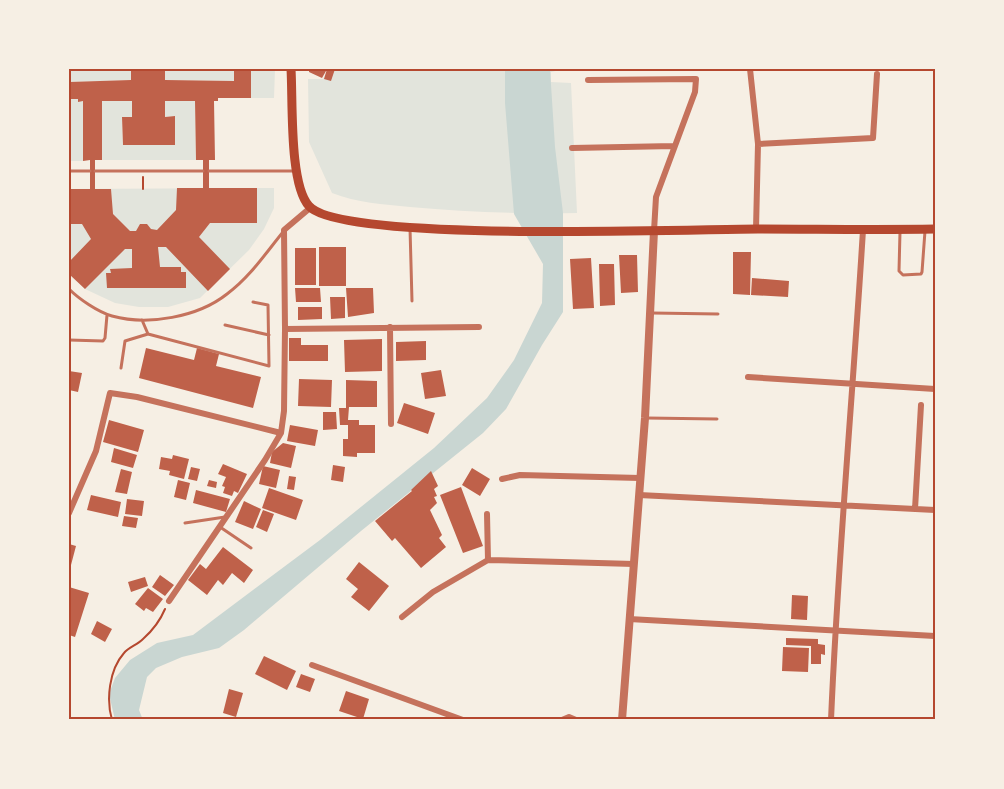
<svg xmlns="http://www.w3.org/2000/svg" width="1004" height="789" viewBox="0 0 1004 789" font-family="Ubuntu,sans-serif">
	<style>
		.green { fill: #e2e4dc }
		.water { fill: #c9d6d2 }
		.building { fill: #bf614a; fill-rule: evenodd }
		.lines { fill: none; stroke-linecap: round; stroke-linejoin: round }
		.path { stroke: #b5482f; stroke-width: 2 }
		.service { stroke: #c5725c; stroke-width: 3 }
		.minor { stroke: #c5725c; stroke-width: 6 }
		.tertiary { stroke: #c5725c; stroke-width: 8 }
		.secondary { stroke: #b5482f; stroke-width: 9 }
		.neatline { fill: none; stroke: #b5482f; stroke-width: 2 }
	</style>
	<rect width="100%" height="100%" fill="#f6efe4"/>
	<path class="green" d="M69,69H131V80L69,82Z
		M165,69H234V81L165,80Z
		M251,69H275L274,98H251Z
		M328,69H565L551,72V82L571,83L577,213C521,214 466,212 410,207C383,204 357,203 332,193L309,142L308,79H323Z
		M69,99H78L79,101H83V161H69Z
		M102,101H132V117H122L123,145H174V116L165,117V101H195L196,160H102Z
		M274,188V208L264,229L249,250L200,298L168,307H139L115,303L85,289L69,274V189Z"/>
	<path class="water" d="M505,69H550L555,147L563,213V312L542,345L506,409L483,433L361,531L244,630L219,648L182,657L156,668L147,677L139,710L143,720H115L109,694L115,678L130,660L157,643L193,635L320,540L434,448L487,398L514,360L542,303L543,264L514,214L505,103Z"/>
	<path class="building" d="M131,69H165V80L234,81V69H251V98H218V101H214L215,160H209V188H257V223H210L199,237L230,269L208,291L166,247H158L160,267H181V272H186V288H107L106,273H111L110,269L132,268V249H125L85,289L69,274V262L91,239L82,224H69V189H90V160L83,161V101L78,102V99H69V82L131,80ZM102,101H132V117H122L123,145H175V116L165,117V101H195L196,160H203V188H177L176,210L157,230L151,229L147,224H140L136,231H130L113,214L111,189H95V160H102Z
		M309,69H324L326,71L322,78L309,72Z
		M327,69H335L331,81L324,79Z
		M319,247H346V286H319Z
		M295,248H316V285H295Z
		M733,252H751L750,295L733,294Z
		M619,255H637L638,292L621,293Z
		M591,258L594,308L573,309L570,259Z
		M599,264H614L615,305L600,306Z
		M752,278L789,281L788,297L751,295Z
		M295,288H320L321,302H296Z
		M346,288H373L374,313L348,317Z
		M330,297H345V318L331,319Z
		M298,307H322V319L298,320Z
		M289,338H301V345H328V361H289Z
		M382,339V371L345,372L344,340Z
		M426,341V360L396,361V342Z
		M146,348L194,360L197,348L219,354L216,366L261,377L253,408L139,378Z
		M441,370L446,396L425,399L421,373Z
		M69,371L82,373L78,392L69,390Z
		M299,379L332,380L331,407L298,406Z
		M346,380L377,381V407H349L348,420H359V425H375V453H357V457L343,456V439H348V425H340L339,408H346Z
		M404,403L435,413L428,434L397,423Z
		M323,412H336L337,429L323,430Z
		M109,420L144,430L138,452L103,442Z
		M290,425L318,430L315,446L287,441Z
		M283,443L296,446L291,468L270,463L272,452Z
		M114,448L137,455L133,468L111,462Z
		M173,455L189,459L184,479L169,475L170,471L159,469L161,457L172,459Z
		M223,464L247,474L238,493L234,491L232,496L223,493L225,487L222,486L226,477L218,474Z
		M333,465L345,467L343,482L331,480Z
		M263,466L280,470L276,488L259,484Z
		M191,467L200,469L197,481L188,479Z
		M472,468L490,479L480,496L462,485Z
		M121,469L132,472L127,494L115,492Z
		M431,471L438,486L434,489L437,496L434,497L437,503L430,510L442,535L439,538L446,547L421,568L395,538L392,541L375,521L412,491L411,490Z
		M289,476L296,477L294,490L287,489Z
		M178,480L190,483L186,500L174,497Z
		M209,480L217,482L216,488L207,486Z
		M461,487L483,546L463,553L440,495Z
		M269,488L303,500L296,520L262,508Z
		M196,490L230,499L226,512L193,503Z
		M91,495L121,502L118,517L87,510Z
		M127,499L144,501L142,516L125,514Z
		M244,501L261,509L253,529L235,522Z
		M263,510L274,514L267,532L256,527Z
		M124,516L138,518L136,528L122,526Z
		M69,544L76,546L71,565L69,564Z
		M223,547L253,570L244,583L232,573L223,585L218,580L207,595L188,580L200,564L206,569Z
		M359,562L389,586L369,611L351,597L358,589L346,579Z
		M160,575L174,585L165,596L152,587Z
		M145,577L148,586L131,592L128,582Z
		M69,587L89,593L75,637L69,635Z
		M148,588L163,599L153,612L146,608L144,611L135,604Z
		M792,595L808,596L807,620L791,619Z
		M97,621L112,629L105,642L91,634Z
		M786,638L818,639V644L825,645V655L821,654V664H811V646L786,645Z
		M783,647L809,648L808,672L782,671Z
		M264,656L296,671L287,690L255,674Z
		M301,674L315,679L310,692L296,687Z
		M229,689L243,693L236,717L223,713Z
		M346,691L369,699L363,719L339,711Z"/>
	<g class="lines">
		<path class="path" d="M143,177V189
			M112,720C106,700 109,670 124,653C129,647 137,645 143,639C152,631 160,621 165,609"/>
		<path class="service" d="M69,171H90
			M95,171H203
			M209,171H294
			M410,228L412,301
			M900,232L899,271L903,275L921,274L922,272L925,231
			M69,289C79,299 98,312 112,316C148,326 198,317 227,294C250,277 265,254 283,232
			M652,313L718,314
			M142,320L148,334
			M225,325L269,335
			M69,340L103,341L105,338L107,315
			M121,368L125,341L148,334L269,366L268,305L253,302
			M647,418L717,419
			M185,523L225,517
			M220,527L251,548"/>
		<path class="minor" d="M750,69L758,144L756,229
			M588,80L696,79L695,92L656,197L654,231
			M758,144L873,138L877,74
			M572,148L674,146
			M390,327L391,424
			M285,329L479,327
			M748,377L935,389
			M502,479L520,475L640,478
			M639,495L935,510
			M915,509L921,405
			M69,513L96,451L110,393L137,397L281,433
			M487,514L488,560
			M169,601L265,460L281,433L284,411L285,329L284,230L310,208
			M402,617L433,592L488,560L634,564
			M629,619L935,636
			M312,665L463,720
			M562,720L569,717L576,720
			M831,720C838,556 853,393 863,230"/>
		<path class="tertiary" d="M622,720L645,418L654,231"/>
		<path class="secondary" d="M291,69C293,101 289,184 309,206C341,243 693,229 758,229C817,229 876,230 935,229"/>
	</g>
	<rect width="1004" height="789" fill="none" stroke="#f6efe4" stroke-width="141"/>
	<rect x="70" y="70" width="864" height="648" class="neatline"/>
</svg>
